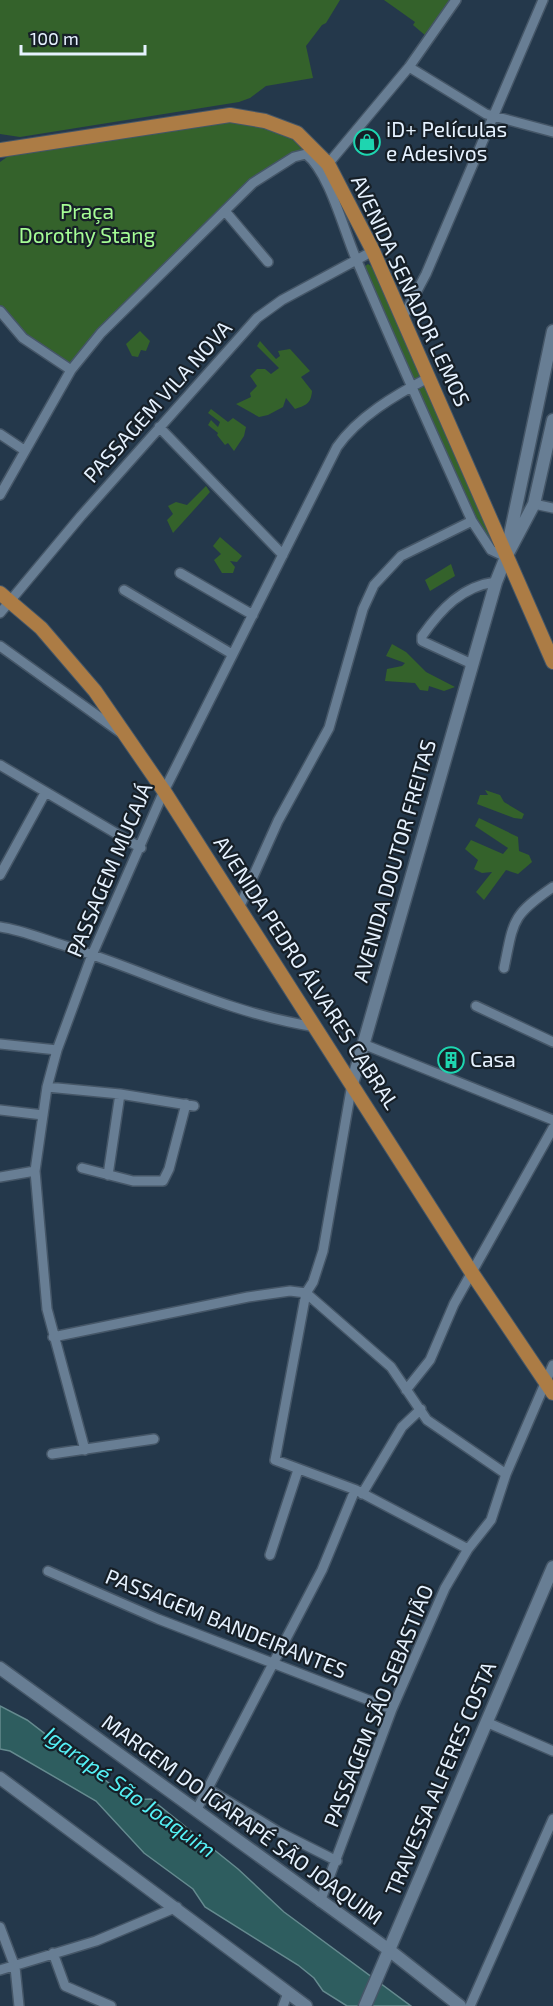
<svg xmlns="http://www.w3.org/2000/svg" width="553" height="2006" viewBox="0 0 553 2006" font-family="'Exo 2',sans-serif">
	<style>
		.green { fill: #34622b }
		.water { fill: #2e5d5f; stroke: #658a8f; stroke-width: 1.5 }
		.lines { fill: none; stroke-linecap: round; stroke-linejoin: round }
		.street-casing { stroke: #455667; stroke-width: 12 }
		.secondary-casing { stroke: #455667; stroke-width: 15 }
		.primary-casing { stroke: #455667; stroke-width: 16 }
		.street { stroke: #687e94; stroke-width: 9 }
		.secondary { stroke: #687e94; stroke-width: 12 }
		.primary { stroke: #ac7c45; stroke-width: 14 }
		.labels { text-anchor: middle; stroke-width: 4.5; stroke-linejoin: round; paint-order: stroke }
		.poi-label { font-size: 21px; fill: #e6f2ff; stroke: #161f27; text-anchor: start }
		.park-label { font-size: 21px; fill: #a5fc95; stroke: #161f27 }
		.street-label { font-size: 21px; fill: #e6f2ff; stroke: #161f27 }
		.water-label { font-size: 22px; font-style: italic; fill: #55f0f5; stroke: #161f27 }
	</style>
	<rect width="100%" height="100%" fill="#24384b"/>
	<path class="green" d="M0,0H340L326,23L322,25L306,46L313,78L266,86L250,98L239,102L20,137L0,134Z
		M384,0H451L426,36L413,25L415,22Z
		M216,117L265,121L314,148L253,183L71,370L23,338L0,311V162L21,147Z
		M368,264L377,270L494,535L490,537L485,535L422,400L364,267Z
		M140,331L150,341L146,351L141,350L138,357L132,356L126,344Z
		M260,341L276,359L280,356L278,351L290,349L310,371L301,377L312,391C311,403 307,405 295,409L286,398L283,407L268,415L259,417L236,404L251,397L250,393L257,386L250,376L257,369H265L271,374L279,368L257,346Z
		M211,409L228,422L233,418L246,427L244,436L234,451L228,443L225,445L217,435L218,433L208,425L211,420L218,427L220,422L208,413Z
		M206,486L210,492L173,533L167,520L173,514L168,506L176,502L187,505Z
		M220,537L242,556L237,562L230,561L235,567L233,573H222L214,560L221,554L213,546Z
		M451,564L455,576L430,591L425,580Z
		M392,644L406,652L426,672L455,687L444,691L429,686L428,691L420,690L415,683L385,681L387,669L402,666L405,663L386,656Z
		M485,790L500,795L504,802L524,814L522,819L514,818L477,804L480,795H488Z
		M479,818L518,837L519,851L529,855L532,862L518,874L506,870L484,900L476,892L492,872L482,873L474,869L478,860L465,849L471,840L503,854L508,848L475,826Z"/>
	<path class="water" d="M0,1706L27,1720L131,1800L151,1799L238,1869L284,1912L411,2006H347L323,1991L314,1978L298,1965L205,1907L193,1889L144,1853L96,1801L10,1751L0,1749Z"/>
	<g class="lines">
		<g class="street-casing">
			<path id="street" d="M409,67L486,114L553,132
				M328,164L409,67L456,0
				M225,211L268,262
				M0,311L23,338L71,370
				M402,319L426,274L543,0
				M159,427L283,555
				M0,434L24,450
				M0,495L71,370L101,333L253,183L294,157L306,154C330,173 344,232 357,261C394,348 433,435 472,521L491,550L506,557
				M534,504L553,508
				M180,573L253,615
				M124,590L232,654
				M0,613L81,516L257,318L282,300L373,251
				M0,646L120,732
				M472,664L422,641V636C441,609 462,586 496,582
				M0,765L141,848
				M0,875L45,793
				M239,908L278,821L329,728L363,609L374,585L401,556L472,521
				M0,927C22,930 45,940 66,946C152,973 226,1013 316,1027
				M504,968C514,920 511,916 553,887
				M476,1006L553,1042
				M0,1044L57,1050
				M363,1044L553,1120
				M352,1084L323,1251L313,1282L306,1293L275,1460L356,1490L468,1549
				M47,1087L120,1094L194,1106
				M0,1110L43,1115
				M82,1168L133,1181H163L169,1169L186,1104
				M108,1175L120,1094
				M0,1177L35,1171
				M53,1337L248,1297L290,1291L306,1293L391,1367L427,1420L506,1474
				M406,1390L430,1360L454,1304L553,1128
				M85,1450L47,1309L35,1171L47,1087L57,1050L92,955L164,791L337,447C358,417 395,395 428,378
				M52,1454L154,1439
				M362,1494L402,1427L421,1409
				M270,1555L298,1470
				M48,1571L158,1619L392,1709
				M486,1722L553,1751
				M208,1789L277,1831L337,1861
				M196,1811L322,1570L355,1490
				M320,1902L392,1709L445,1588L468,1549L491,1520L506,1474L553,1365
				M0,1927L15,1967L19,2006
				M53,1953L65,1986L111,2006
				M0,1970L96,1941L177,1907
				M283,2006L288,1993
				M470,2006L553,1819"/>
		</g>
		<g class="secondary-casing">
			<path id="secondary" d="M508,545L553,331
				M352,1084L496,582L506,557L534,504L553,420
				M0,1668L389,1950L460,2006
				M0,1778L306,2006
				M365,2006L553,1567"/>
		</g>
		<g class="primary-casing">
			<path id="primary" d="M0,150L230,115L265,121L297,133L328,164L373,251L553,662
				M0,593L41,628L95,691L164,791L472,1273L553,1393"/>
		</g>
		<use href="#street" class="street"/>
		<use href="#secondary" class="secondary"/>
		<use href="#primary" class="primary"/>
	</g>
	<defs>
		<g id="shop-ring" transform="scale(1.35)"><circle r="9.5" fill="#161f27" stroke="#1ed5b0" stroke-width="1.5"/><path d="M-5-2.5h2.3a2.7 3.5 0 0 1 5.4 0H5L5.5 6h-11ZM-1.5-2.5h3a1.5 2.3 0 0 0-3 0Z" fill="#1ed5b0"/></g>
		<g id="building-ring" transform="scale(1.35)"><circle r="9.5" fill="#161f27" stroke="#1ed5b0" stroke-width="1.5"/><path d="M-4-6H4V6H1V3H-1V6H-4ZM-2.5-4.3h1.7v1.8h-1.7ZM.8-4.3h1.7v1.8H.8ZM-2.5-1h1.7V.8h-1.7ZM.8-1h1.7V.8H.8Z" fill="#1ed5b0"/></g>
	</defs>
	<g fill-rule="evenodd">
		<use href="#shop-ring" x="367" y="142"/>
		<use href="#building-ring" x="451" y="1060"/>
	</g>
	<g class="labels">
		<g class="poi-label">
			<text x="386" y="137">iD+ Películas<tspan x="386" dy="24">e Adesivos</tspan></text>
			<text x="470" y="1067">Casa</text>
		</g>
		<g class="park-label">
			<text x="87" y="219">Praça<tspan x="87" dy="24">Dorothy Stang</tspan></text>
		</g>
		<g class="street-label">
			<text transform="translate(410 291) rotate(65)" y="7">AVENIDA SENADOR LEMOS</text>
			<text transform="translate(158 402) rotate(-48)" y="7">PASSAGEM VILA NOVA</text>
			<text transform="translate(395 861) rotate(-74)" y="7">AVENIDA DOUTOR FREITAS</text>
			<text transform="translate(110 870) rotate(-67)" y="7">PASSAGEM MUCAJÁ</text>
			<text transform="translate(306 973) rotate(57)" y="7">AVENIDA PEDRO ÁLVARES CABRAL</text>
			<text transform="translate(226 1624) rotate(22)" y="7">PASSAGEM BANDEIRANTES</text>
			<text transform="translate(379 1706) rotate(-68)" y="7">PASSAGEM SÃO SEBASTIÃO</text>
			<text transform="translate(441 1779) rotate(-67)" y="7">TRAVESSA ALFERES COSTA</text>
			<text transform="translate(242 1820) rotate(36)" y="7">MARGEM DO IGARAPÉ SÃO JOAQUIM</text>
		</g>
		<g class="water-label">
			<text transform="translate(130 1792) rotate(36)" y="8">Igarapé São Joaquim</text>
		</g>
	</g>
	<path d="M21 45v9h124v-9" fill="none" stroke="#e6f2ff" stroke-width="3"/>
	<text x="30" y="45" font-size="18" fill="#e6f2ff" stroke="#161f27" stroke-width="4.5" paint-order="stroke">100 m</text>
</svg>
